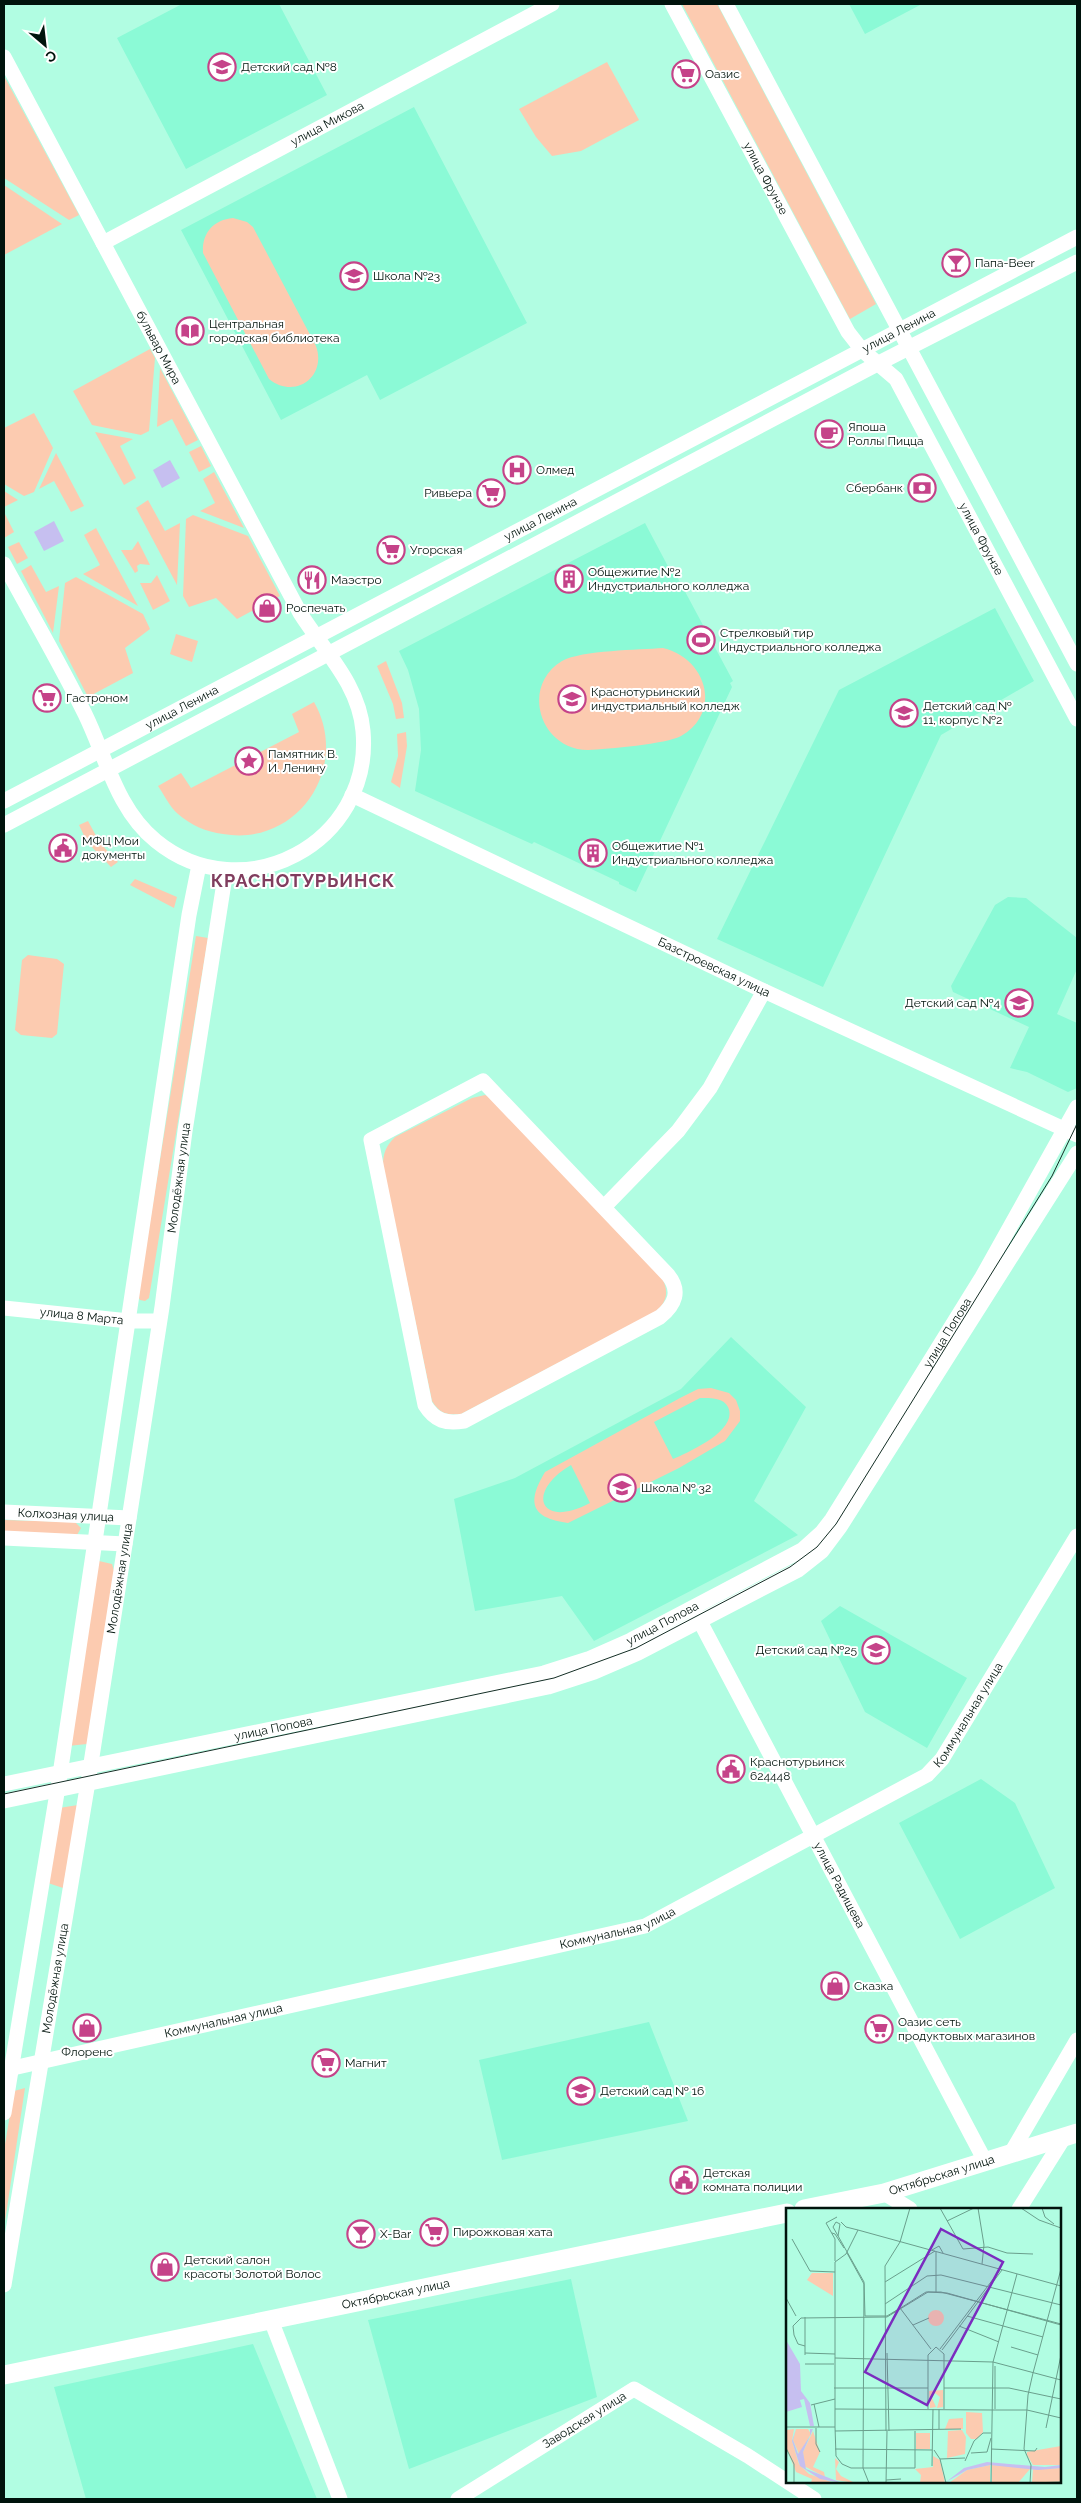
<svg xmlns="http://www.w3.org/2000/svg" width="1081" height="2503" viewBox="0 0 1081 2503" font-family="Raleway,sans-serif">
	<style>
		.built { fill: #8bfad6 }
		.green { fill: #fccbb0; fill-rule: evenodd }
		.water { fill: #c6bff0 }
		.lines { fill: none; stroke-linecap: round; stroke-linejoin: round }
		.minor { stroke: #fff; stroke-width: 15 }
		.major { stroke: #fff; stroke-width: 19 }
		.tram { stroke: #142e25; stroke-width: 1 }
		.labels { text-anchor: middle; stroke-width: 4; stroke-linejoin: round; paint-order: stroke }
		.poi-label { font-size: 12px; fill: #00130c; stroke: #fff; text-anchor: start }
		.street-label { font-size: 12px; fill: #00130c; stroke: #fff }
		.district-label { font-size: 18px; font-weight: bold; letter-spacing: 1px; fill: #803d5e; stroke: #fff }
		.inset-road { fill: none; stroke: #6a9f8c; stroke-width: 1 }
		.view { fill: #7b2cbf; fill-opacity: 0.15; stroke: #7b2cbf; stroke-width: 2.5 }
		.inset-edge { fill: none; stroke: #00130c; stroke-width: 2.5 }
	</style>
	<rect width="100%" height="100%" fill="#b1fde2"/>
	<path class="built" d="M182,4H279L327,95L186,169L117,38Z
		M849,4H922L865,34Z
		M414,107L527,323L380,400L367,375L281,420L181,230Z
		M645,523L671,572L674,571L733,681L730,683L732,687L636,892L619,884V882L534,842L532,844L415,791L421,750L419,709L408,670L399,651Z
		M995,608L1034,681L941,735L823,987L717,939L839,690Z
		M1008,897L1026,898L1077,938V969L1057,1014L1077,1023V1088L1068,1092L1027,1072L1010,1068L1029,1027L953,992L951,986L995,905Z
		M731,1337L806,1407L754,1501L798,1535L594,1641L562,1596L475,1611L454,1499L515,1478L681,1389Z
		M840,1606L967,1678L927,1748L865,1712L821,1621Z
		M981,1779L1015,1803L1055,1888L960,1939L899,1823Z
		M649,2022L688,2121L502,2160L479,2060Z
		M571,2279L597,2397L409,2469L368,2320Z
		M253,2344L317,2499H86L54,2387Z"/>
	<path class="green" d="M682,4H717L876,304L850,319Z
		M607,62L639,120L581,151L552,156L536,137L519,109Z
		M4,76L79,215L69,220L4,178Z
		M4,185L62,224L4,255Z
		M233,218L247,222L253,227L316,346C327,377 295,400 269,379L203,253C202,233 213,220 233,218Z
		M150,349L155,358L149,431L141,435L92,425L73,391Z
		M160,368L198,440L186,446L172,419L157,427Z
		M34,413L53,448L34,492L24,496L4,484V428Z
		M95,432L133,439L120,446L136,478L124,485Z
		M201,446L211,466L199,472L189,452Z
		M56,453L84,506L71,512L54,481L39,489Z
		M214,472L244,528L200,511L215,503L203,479Z
		M4,491L18,500L4,507Z
		M148,500L165,531L180,523L177,585L136,508Z
		M4,512L14,532L4,538Z
		M193,515L248,536L280,596L237,619L216,598L189,607L183,596L186,519Z
		M96,528L138,606L83,574L100,565L84,535Z
		M138,541L150,565L140,564L137,566L138,571L135,573L121,550H132Z
		M19,542L28,558L17,564L8,547Z
		M31,565L46,592L59,586L53,633L21,571Z
		M157,575L170,601L153,610L140,583H151Z
		M76,577L143,614L150,629L125,648L133,673L88,697L59,641L65,583Z
		M176,634L198,641L192,662L170,654Z
		M663,648C706,658 723,712 681,736C667,744 607,749 588,750C540,750 520,686 562,661C582,650 639,650 663,648Z
		M386,661L402,703L404,718L396,719L393,704L377,666Z
		M314,702C351,767 298,847 223,834C206,832 191,825 178,814C169,806 165,796 158,786L181,773L191,788L299,732L292,714Z
		M406,732L407,746L400,788L391,782L398,756L397,734Z
		M88,821L100,843L118,862L111,867L87,842L79,825Z
		M135,879L177,897L174,908L130,885Z
		M196,936L208,938L149,1298L145,1301L140,1300L138,1296Z
		M28,955L57,959L64,964L57,1034L52,1038L21,1035L15,1030L22,960Z
		M485,1095L490,1097L661,1276C669,1290 668,1302 655,1312L461,1414C447,1415 440,1414 432,1401L383,1166C383,1153 386,1146 395,1137L472,1098Z
		M711,1388L729,1393L736,1400L740,1411V1421L725,1441L679,1468L568,1523C530,1518 527,1502 545,1472L680,1398L698,1389ZM700,1398C709,1398 723,1397 728,1407C739,1430 689,1452 673,1459L654,1422ZM571,1465L590,1503C538,1530 526,1491 571,1465Z
		M4,1520L75,1522L81,1528L77,1535L4,1533Z
		M99,1561L112,1564L115,1574L87,1744L68,1746Z
		M78,1805L63,1888L48,1883L59,1808Z
		M25,2088L4,2228V2150L14,2091Z"/>
	<path class="water" d="M170,460L180,478L162,488L153,470Z
		M54,521L64,541L44,551L34,532Z"/>
	<g class="lines">
		<g class="minor">
			<path id="s1" d="M672,4L848,332L862,350L896,379L1077,719"/>
			<path d="M726,4L1077,664"/>
			<path id="s2" d="M4,57L300,613C324,651 359,684 363,731C373,843 243,912 156,841C117,810 106,757 85,714C60,663 31,614 4,564"/>
			<path id="s3" d="M103,243L552,4"/>
			<path id="s4" d="M352,795L764,991L1077,1135"/>
			<path id="s5" d="M4,801L1077,237"/>
			<path d="M4,825L879,363L1077,262"/>
			<path d="M483,1081L668,1275C681,1291 675,1305 660,1317L464,1421C446,1424 435,1421 425,1405L371,1140Z"/>
			<path d="M604,1207L678,1131L710,1088L764,991"/>
			<path id="s6" d="M4,1308L129,1321H159"/>
			<path id="s7" d="M4,1512L129,1518"/>
			<path d="M4,1538L125,1544"/>
			<path id="s8" d="M695,1612L985,2161"/>
			<path id="s9" d="M4,1784L544,1673L588,1659L631,1640L802,1550L822,1532L832,1519L982,1277L1077,1107"/>
			<path d="M4,1801L548,1687L594,1672L638,1653L798,1570L822,1551L840,1527L1077,1153"/>
			<path id="s10" d="M4,2070L645,1926L927,1775L942,1759L1077,1536"/>
			<path d="M4,2113L59,1781L189,915L199,865"/>
			<path d="M1011,2153L1077,2040"/>
			<path d="M884,2193L910,2209"/>
			<path d="M1019,2209L1065,2136"/>
			<path id="s11" d="M4,2285L89,1776L162,1307L185,1131L226,870"/>
			<path d="M271,2320L340,2499"/>
			<path id="s12" d="M458,2499L634,2389L748,2456L814,2499"/>
		</g>
		<g class="major">
			<path id="s13" d="M804,2209L884,2193L1077,2133"/>
			<path id="s14" d="M4,2375L787,2213"/>
		</g>
		<path class="tram" d="M4,1794L554,1678L636,1648L790,1567L817,1547L836,1524L1052,1176L1077,1124"/>
	</g>
	<defs>
		<g id="school-ring" transform="scale(1.4375)"><circle r="9.5" fill="#fff" stroke="#c54389" stroke-width="1.5"/><path d="M0-5L7-2L0 1L-7-2ZM-4 1L0 2.5L4 1V4Q0 6-4 4Z" fill="#c54389"/></g>
		<g id="supermarket-ring" transform="scale(1.4375)"><circle r="9.5" fill="#fff" stroke="#c54389" stroke-width="1.5"/><path d="M-6-5.5h2.5l.6 2H6L4.5 2H-2.5L-4.4-4H-6ZM-1.5 3.2a1.3 1.3 0 1 0 .1 0ZM3 3.2a1.3 1.3 0 1 0 .1 0Z" fill="#c54389"/></g>
		<g id="bar-ring" transform="scale(1.4375)"><circle r="9.5" fill="#fff" stroke="#c54389" stroke-width="1.5"/><path d="M-6-5H6L.8 .8V4.5H3.5V6h-7V4.5H-.8V.8Z" fill="#c54389"/></g>
		<g id="library-ring" transform="scale(1.4375)"><circle r="9.5" fill="#fff" stroke="#c54389" stroke-width="1.5"/><path d="M-6-4Q-3-5.5-.7-3.5V5Q-3 3-6 4ZM6-4Q3-5.5 .7-3.5V5Q3 3 6 4Z" fill="#c54389"/></g>
		<g id="cafe-ring" transform="scale(1.4375)"><circle r="9.5" fill="#fff" stroke="#c54389" stroke-width="1.5"/><path d="M-5.5-4.5H6V0H3Q3 3.5 0 3.5H-2.5Q-5.5 3.5-5.5 0ZM3-3.2v2h1.7v-2ZM-6 4.5H4V6H-6Z" fill="#c54389"/></g>
		<g id="hospital-ring" transform="scale(1.4375)"><circle r="9.5" fill="#fff" stroke="#c54389" stroke-width="1.5"/><path d="M-5-5h3v3.5h4V-5h3V5h-3V1.5h-4V5h-3Z" fill="#c54389"/></g>
		<g id="bank-ring" transform="scale(1.4375)"><circle r="9.5" fill="#fff" stroke="#c54389" stroke-width="1.5"/><path d="M-6-4H6V4H-6ZM0-2.3a2.3 2.3 0 1 0 0 4.6a2.3 2.3 0 1 0 0-4.6Z" fill="#c54389"/></g>
		<g id="building-ring" transform="scale(1.4375)"><circle r="9.5" fill="#fff" stroke="#c54389" stroke-width="1.5"/><path d="M-4-6H4V6H1V3H-1V6H-4ZM-2.5-4.3h1.7v1.8h-1.7ZM.8-4.3h1.7v1.8H.8ZM-2.5-1h1.7V.8h-1.7ZM.8-1h1.7V.8H.8Z" fill="#c54389"/></g>
		<g id="restaurant-ring" transform="scale(1.4375)"><circle r="9.5" fill="#fff" stroke="#c54389" stroke-width="1.5"/><path d="M-5-6h1v4h1v-4h1v4h1v-4h1v5L-1.5 .5V6h-2V.5L-5-1ZM5-6V6H3V1.5H1.5Q1.5-4 5-6Z" fill="#c54389"/></g>
		<g id="shop-ring" transform="scale(1.4375)"><circle r="9.5" fill="#fff" stroke="#c54389" stroke-width="1.5"/><path d="M-5-2.5h2.3a2.7 3.5 0 0 1 5.4 0H5L5.5 6h-11ZM-1.5-2.5h3a1.5 2.3 0 0 0-3 0Z" fill="#c54389"/></g>
		<g id="stadium-ring" transform="scale(1.4375)"><circle r="9.5" fill="#fff" stroke="#c54389" stroke-width="1.5"/><path d="M0-5a6.5 5 0 1 0 0 10a6.5 5 0 1 0 0-10ZM-3.5-1.8h7v3.6h-7Z" fill="#c54389"/></g>
		<g id="university-ring" transform="scale(1.4375)"><circle r="9.5" fill="#fff" stroke="#c54389" stroke-width="1.5"/><path d="M0-5L7-2L0 1L-7-2ZM-4 1L0 2.5L4 1V4Q0 6-4 4Z" fill="#c54389"/></g>
		<g id="sight-ring" transform="scale(1.4375)"><circle r="9.5" fill="#fff" stroke="#c54389" stroke-width="1.5"/><path d="M0-6L1.8-2.2L6-1.7L2.9 1.2L3.7 5.4L0 3.3L-3.7 5.4L-2.9 1.2L-6-1.7L-1.8-2.2Z" fill="#c54389"/></g>
		<g id="civic-ring" transform="scale(1.4375)"><circle r="9.5" fill="#fff" stroke="#c54389" stroke-width="1.5"/><path d="M-.6-6.5H3V-4.5H.6V-3L4-1V1h2V6H-6V1h2V-1L-.6-3ZM-1.2 2.5V6h2.4V2.5Z" fill="#c54389"/></g>
	</defs>
	<g fill-rule="evenodd">
		<use href="#school-ring" x="222" y="67"/>
		<use href="#supermarket-ring" x="686" y="74"/>
		<use href="#bar-ring" x="956" y="263"/>
		<use href="#school-ring" x="354" y="276"/>
		<use href="#library-ring" x="190" y="331"/>
		<use href="#cafe-ring" x="829" y="434"/>
		<use href="#hospital-ring" x="517" y="470"/>
		<use href="#bank-ring" x="922" y="488"/>
		<use href="#supermarket-ring" x="491" y="493"/>
		<use href="#supermarket-ring" x="391" y="550"/>
		<use href="#building-ring" x="569" y="579"/>
		<use href="#restaurant-ring" x="312" y="580"/>
		<use href="#shop-ring" x="267" y="608"/>
		<use href="#stadium-ring" x="701" y="640"/>
		<use href="#supermarket-ring" x="47" y="698"/>
		<use href="#university-ring" x="572" y="699"/>
		<use href="#school-ring" x="904" y="713"/>
		<use href="#sight-ring" x="249" y="761"/>
		<use href="#civic-ring" x="63" y="848"/>
		<use href="#building-ring" x="593" y="853"/>
		<use href="#school-ring" x="1019" y="1003"/>
		<use href="#school-ring" x="622" y="1488"/>
		<use href="#school-ring" x="876" y="1650"/>
		<use href="#civic-ring" x="731" y="1769"/>
		<use href="#shop-ring" x="835" y="1986"/>
		<use href="#shop-ring" x="87" y="2028"/>
		<use href="#supermarket-ring" x="879" y="2029"/>
		<use href="#supermarket-ring" x="326" y="2063"/>
		<use href="#school-ring" x="581" y="2091"/>
		<use href="#civic-ring" x="684" y="2180"/>
		<use href="#supermarket-ring" x="434" y="2232"/>
		<use href="#bar-ring" x="361" y="2234"/>
		<use href="#shop-ring" x="165" y="2267"/>
	</g>
	<g class="labels">
		<g class="poi-label">
			<text x="241" y="71">Детский сад №8</text>
			<text x="705" y="78">Оазис</text>
			<text x="975" y="267">Папа-Beer</text>
			<text x="373" y="280">Школа №23</text>
			<text x="209" y="328">Центральная<tspan x="209" dy="14">городская библиотека</tspan></text>
			<text x="848" y="431">Япоша<tspan x="848" dy="14">Роллы Пицца</tspan></text>
			<text x="536" y="474">Олмед</text>
			<text x="903" y="492" text-anchor="end">Сбербанк</text>
			<text x="472" y="497" text-anchor="end">Ривьера</text>
			<text x="410" y="554">Угорская</text>
			<text x="588" y="576">Общежитие №2<tspan x="588" dy="14">Индустриального колледжа</tspan></text>
			<text x="331" y="584">Маэстро</text>
			<text x="286" y="612">Роспечать</text>
			<text x="720" y="637">Стрелковый тир<tspan x="720" dy="14">Индустриального колледжа</tspan></text>
			<text x="591" y="696">Краснотурьинский<tspan x="591" dy="14">индустриальный колледж</tspan></text>
			<text x="66" y="702">Гастроном</text>
			<text x="923" y="710">Детский сад №<tspan x="923" dy="14">11, корпус №2</tspan></text>
			<text x="268" y="758">Памятник В.<tspan x="268" dy="14">И. Ленину</tspan></text>
			<text x="82" y="845">МФЦ Мои<tspan x="82" dy="14">документы</tspan></text>
			<text x="612" y="850">Общежитие №1<tspan x="612" dy="14">Индустриального колледжа</tspan></text>
			<text x="1000" y="1007" text-anchor="end">Детский сад №4</text>
			<text x="641" y="1492">Школа № 32</text>
			<text x="857" y="1654" text-anchor="end">Детский сад №25</text>
			<text x="750" y="1766">Краснотурьинск<tspan x="750" dy="14">624448</tspan></text>
			<text x="854" y="1990">Сказка</text>
			<text x="898" y="2026">Оазис сеть<tspan x="898" dy="14">продуктовых магазинов</tspan></text>
			<text x="87" y="2056" text-anchor="middle">Флоренс</text>
			<text x="345" y="2067">Магнит</text>
			<text x="600" y="2095">Детский сад № 16</text>
			<text x="703" y="2177">Детская<tspan x="703" dy="14">комната полиции</tspan></text>
			<text x="453" y="2236">Пирожковая хата</text>
			<text x="380" y="2238">X-Bar</text>
			<text x="184" y="2264">Детский салон<tspan x="184" dy="14">красоты Золотой Волос</tspan></text>
		</g>
		<g class="street-label">
			<text dy="4" stroke="none"><textPath href="#s3" startOffset="254">улица Микова</textPath></text>
			<text dy="4" stroke="none"><textPath href="#s1" startOffset="198">улица Фрунзе</textPath></text>
			<text dy="4" stroke="none"><textPath href="#s5" startOffset="1011">улица Ленина</textPath></text>
			<text dy="4" stroke="none"><textPath href="#s2" startOffset="329">бульвар Мира</textPath></text>
			<text dy="4" stroke="none"><textPath href="#s5" startOffset="606">улица Ленина</textPath></text>
			<text dy="4" stroke="none"><textPath href="#s1" startOffset="621">улица Фрунзе</textPath></text>
			<text dy="4" stroke="none"><textPath href="#s5" startOffset="201">улица Ленина</textPath></text>
			<text dy="4" stroke="none"><textPath href="#s4" startOffset="401">Базстроевская улица</textPath></text>
			<text dy="4" stroke="none"><textPath href="#s11" startOffset="1121">Молодёжная улица</textPath></text>
			<text dy="4" stroke="none"><textPath href="#s6" startOffset="78">улица 8 Марта</textPath></text>
			<text dy="4" stroke="none"><textPath href="#s9" startOffset="1100">улица Попова</textPath></text>
			<text dy="4" stroke="none"><textPath href="#s7" startOffset="62">Колхозная улица</textPath></text>
			<text dy="4" stroke="none"><textPath href="#s11" startOffset="716">Молодёжная улица</textPath></text>
			<text dy="4" stroke="none"><textPath href="#s9" startOffset="680">улица Попова</textPath></text>
			<text dy="4" stroke="none"><textPath href="#s10" startOffset="1050">Коммунальная улица</textPath></text>
			<text dy="4" stroke="none"><textPath href="#s9" startOffset="275">улица Попова</textPath></text>
			<text dy="4" stroke="none"><textPath href="#s8" startOffset="309">улица Радищева</textPath></text>
			<text dy="4" stroke="none"><textPath href="#s10" startOffset="630">Коммунальная улица</textPath></text>
			<text dy="4" stroke="none"><textPath href="#s11" startOffset="311">Молодёжная улица</textPath></text>
			<text dy="4" stroke="none"><textPath href="#s10" startOffset="225">Коммунальная улица</textPath></text>
			<text dy="4" stroke="none"><textPath href="#s13" startOffset="142">Октябрьская улица</textPath></text>
			<text dy="4" stroke="none"><textPath href="#s14" startOffset="400">Октябрьская улица</textPath></text>
			<text dy="4" stroke="none"><textPath href="#s12" startOffset="149">Заводская улица</textPath></text>
		</g>
		<g class="district-label">
			<text x="303" y="887">КРАСНОТУРЬИНСК</text>
		</g>
	</g>
	<g transform="translate(786 2208)">
		<rect width="275" height="275" fill="#b1fde2"/>
		<path d="M26,65H47V88L21,72ZM142 110a8 8 0 1 1 16 0a8 8 0 1 1-16 0ZM157,182V199L151,200L154,189L149,185L146,190L150,199L144,200L143,183ZM180,204L196,205L197,224L191,231H185L180,225ZM177,210V221H159L163,211ZM8,221L6,233L13,256L23,266L48,275H25L26,271L10,264L0,239V222ZM10,221H22L25,226L13,246L7,232ZM176,222L180,229L179,246L161,250L162,223ZM27,223L34,244L27,259L38,264L39,269L18,258L17,244ZM130,225H144V241H130ZM275,238V257H247L241,247V244L246,243ZM147,248L154,252L159,275H134L135,267L129,261L147,259ZM49,250L53,254L50,261L55,268L69,275L50,272ZM204,257V275H163L181,262ZM206,257L244,260V261L232,275H206ZM275,260V275H246L247,261Z" fill="#fccbb0"/>
		<path d="M0,132L14,156L15,183L24,195L28,218H24L18,191L14,192L16,199L0,204ZM10,221L7,232L12,246L24,228V221H27L17,244L20,261L56,275L34,271L14,258L6,233ZM201,254L259,259L275,257V260L252,262L204,257L181,262L160,274L178,260Z" fill="#c6bff0"/>
		<path class="inset-road" d="M154,0L177,41L202,39L221,45L247,46M192,0L198,37L196,56M235,0L253,12L275,20M256,0L259,9L268,16M161,13L188,0M55,14L60,19L72,22M46,25L49,26L58,40M52,28L54,16L50,14L47,19L78,74L79,108H101L111,102M6,31L24,63L49,64M114,34L124,0M146,42L153,38L157,45M61,45L78,76L77,260L83,275M49,53V31L40,15L51,9M99,74L149,43M150,84V44M0,90L10,108M99,96L141,68L155,67L275,97M114,100L145,141M105,106L140,84H155L275,116M181,108L257,129M127,117L143,110M173,118L213,134M19,138L12,136L8,127L7,118L15,110L101,109L142,84L161,85L275,117M225,139L252,147M154,141L214,62M156,142L216,62M19,145L49,146M101,145L103,223M19,147V109M49,150L207,154M207,154L231,66M19,156H48M209,158V201M247,165L275,61M48,180H142M158,180H223L275,191M28,196L33,219M25,197L49,191M49,201L206,202M142,201V147L150,139L158,146V201M153,201V221M206,202H241L275,210M0,219H49V54L60,46L72,22L275,78M49,219L50,248L56,256L65,260H129V223M30,220V236L34,244M260,220L275,147M49,223L175,221M100,223L99,58L114,34M0,240L8,256V275M49,241L146,242M205,241L249,243L251,240M148,242L154,251L160,275M185,245L201,244L205,230M154,251L179,250M179,253L188,233L197,225H205M146,258L147,201M100,272L115,271M100,275L101,223M205,275L207,154L275,172M244,275L245,257L238,241L242,187L247,165M244,275L275,274"/>
		<path class="view" d="M155,21L217,54L141,197L79,164Z"/>
		<rect width="275" height="275" class="inset-edge"/>
	</g>
	<rect width="1081" height="2503" fill="none" stroke="#00130c" stroke-width="10"/>
	<g transform="translate(45 45) rotate(152)" stroke="#ffffff" stroke-width="4" paint-order="stroke">
	<path d="M0-4L9 19L0 12L-9 19Z" fill="#00130c"/>
	<text y="-8" font-size="14" font-weight="bold" text-anchor="middle" fill="#00130c">С</text>
	</g>
</svg>
